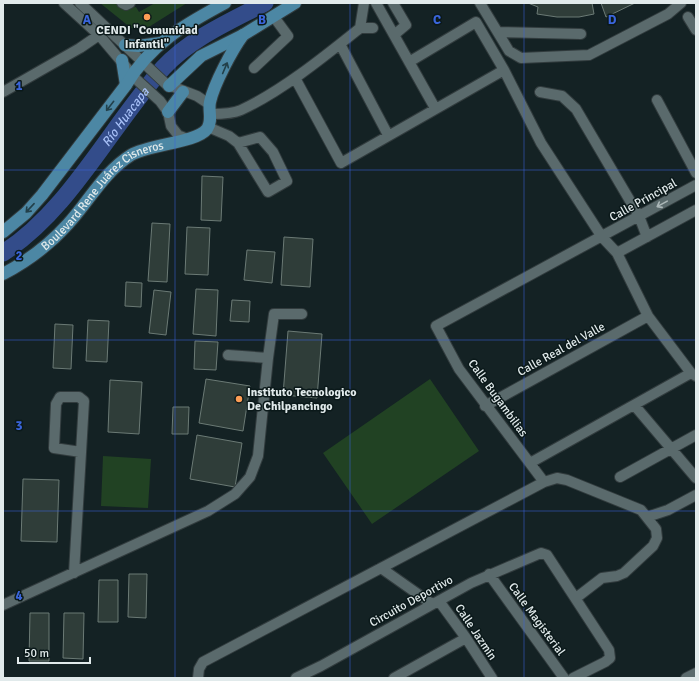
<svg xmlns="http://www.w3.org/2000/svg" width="699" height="681" viewBox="0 0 699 681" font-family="Signika,sans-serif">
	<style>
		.green { fill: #214223 }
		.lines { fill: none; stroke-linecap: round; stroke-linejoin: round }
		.river { stroke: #334c8a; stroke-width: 17 }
		.building { fill: #2f3d39; stroke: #6b7a75 }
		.minor-casing { stroke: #323c3e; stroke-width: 12 }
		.major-casing { stroke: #323c3e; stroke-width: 14 }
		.minor { stroke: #5a6a6c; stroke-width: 10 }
		.major { stroke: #4c87a4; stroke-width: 12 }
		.oneway { stroke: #22404a }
		.oneway2 { stroke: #abb7b8 }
		.grid { fill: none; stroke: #3a65db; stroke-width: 1; stroke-opacity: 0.55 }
		.poi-dot { fill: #fd9d55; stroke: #0b191a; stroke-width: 1.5 }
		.labels { text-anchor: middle; stroke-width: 3; stroke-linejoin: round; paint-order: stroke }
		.poi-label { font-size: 12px; font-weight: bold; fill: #e1eaeb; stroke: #0b191a }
		.street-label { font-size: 12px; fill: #e1eaeb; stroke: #0b191a }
		.water-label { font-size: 13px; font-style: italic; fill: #a6bff6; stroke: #0b191a }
		.grid-label { font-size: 13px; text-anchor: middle; font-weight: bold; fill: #3a65db; stroke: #0b191a; stroke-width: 3; stroke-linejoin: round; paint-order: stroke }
	</style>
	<rect width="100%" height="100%" fill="#142224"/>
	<path class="green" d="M100,3H118L128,8L136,7L139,12L155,3H187L144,30L131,28Z
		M430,379L479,451L372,524L323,453Z
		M103,456L151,459L148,508L101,506Z"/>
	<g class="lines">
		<path class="river" id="s1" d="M3,253C70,210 110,127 163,68C191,38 229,22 265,3"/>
	</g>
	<path class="building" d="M528,3H592L594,14L579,17H557L537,14L538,7Z
		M601,3H635L606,17Z
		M202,176L223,177L221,221L201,220Z
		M152,223L170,224L167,282L148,281Z
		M187,227L210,228L208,275L185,274Z
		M284,237L313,239L310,287L281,285Z
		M247,250L275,252L272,283L244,280Z
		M126,282L142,283L141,307L125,306Z
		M196,289L218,290L216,336L193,334Z
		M154,290L171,292L166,335L149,333Z
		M232,300L250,301L249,322L230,321Z
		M88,320L109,321L107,362L86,361Z
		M55,324L73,325L71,369L53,368Z
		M288,331L322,334L317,398L283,395Z
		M195,341L218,342L216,370L194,369Z
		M206,379L250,386L243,431L199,423Z
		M110,380L142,382L139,434L108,432Z
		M173,407H189L188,434H172Z
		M197,435L242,443L235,487L190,479Z
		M23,479L59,480L57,542L21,541Z
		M129,574H147L146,618L128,617Z
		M99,580H118V622H98Z
		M30,613H49V661H29Z
		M64,613H84L83,659L63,658Z"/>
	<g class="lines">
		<g class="minor-casing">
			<path id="minor" d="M64,3L99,35L137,80L160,101L168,112L171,126L178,135L185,138
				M80,3L166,84L197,96L209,104
				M122,3L126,5L130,3
				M376,3L435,108
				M393,3L406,25L394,35
				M480,3L509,51L521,58L589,55L668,14L681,3
				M688,17L696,30
				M360,28H373
				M498,32L581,34
				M340,44L388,135
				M409,62L476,22L504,70L541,143L602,237L617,253L648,316L691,373L696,376
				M254,68L288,36L274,17
				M295,78L341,163L504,70
				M3,92L80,48L99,35
				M540,92L562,96L576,109L639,216L647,237
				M657,100L696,173
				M211,114C221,114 232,114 241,110C282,91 325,56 360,28L364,3
				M208,127L229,136L238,143L268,192L287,181L273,152L260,137L238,143
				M617,253L696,210
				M228,355L268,358
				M485,406L648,316
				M635,406L696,478
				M530,463L691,373
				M620,477L696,435
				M544,482L459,369L436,326L696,185
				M647,517L668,510L696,495
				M381,568L432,604
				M74,573L84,401L79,397H60L56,404L54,448L81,452
				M489,574L564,678
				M439,601L466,638L492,678
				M3,605L208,511L235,494L250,477L258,456L268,358L274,314H302
				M198,678L199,669L203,662L544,482L557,478L567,480L641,510L656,529L657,538L653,546L624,573L617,576L602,578L576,598
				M296,678L321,666L471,583L541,553L547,555L609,650L610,658L605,662L573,678
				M394,678L466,638
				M686,678L696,673"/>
		</g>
		<g class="major-casing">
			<g id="major">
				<path d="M125,45L138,46L160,43"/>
				<path d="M122,60L126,85"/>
				<path d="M169,86L201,56L243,35L295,3"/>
				<path d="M168,112L183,92"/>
				<path d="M3,232L26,213L42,195L126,85C150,44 184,25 225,3"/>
				<path id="s2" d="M3,274C26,262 50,244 68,224C89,201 104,172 131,155C149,144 196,143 207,129C213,120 208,111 210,102C214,84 232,50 243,35"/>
			</g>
		</g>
		<use href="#minor" class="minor"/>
		<use href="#major" class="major"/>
	</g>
	<defs><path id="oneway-shaft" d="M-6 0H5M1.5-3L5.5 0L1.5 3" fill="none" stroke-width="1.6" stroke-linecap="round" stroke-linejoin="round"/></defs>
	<g class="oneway">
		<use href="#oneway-shaft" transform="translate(225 68) rotate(-67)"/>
		<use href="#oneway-shaft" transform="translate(110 106) rotate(128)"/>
		<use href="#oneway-shaft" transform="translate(30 208) rotate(133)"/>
	</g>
	<use class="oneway2" href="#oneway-shaft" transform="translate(662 204) rotate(151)"/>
	<path class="grid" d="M175,3V678M350,3V678M524,3V678M3,170H696M3,340H696M3,511H696"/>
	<g class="poi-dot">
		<circle cx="147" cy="17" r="4"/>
		<circle cx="239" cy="399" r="4"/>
	</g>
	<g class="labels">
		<g class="poi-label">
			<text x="147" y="34">CENDI "Comunidad<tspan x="147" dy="14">Infantil"</tspan></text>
			<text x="247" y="396" text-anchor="start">Instituto Tecnologico<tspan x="247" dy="14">De Chilpancingo</tspan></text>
		</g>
		<g class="street-label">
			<text dy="4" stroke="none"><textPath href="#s2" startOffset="129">Boulevard Rene Juárez Cisneros</textPath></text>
			<text transform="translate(643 200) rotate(-29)" y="4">Calle Principal</text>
			<text transform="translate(561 349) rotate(-29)" y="4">Calle Real del Valle</text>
			<text transform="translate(498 398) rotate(54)" y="4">Calle Bugambilias</text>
			<text transform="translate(411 601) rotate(-29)" y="4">Circuito Deportivo</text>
			<text transform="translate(537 619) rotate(54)" y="4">Calle Magisterial</text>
			<text transform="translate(476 632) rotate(56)" y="4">Calle Jazmín</text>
		</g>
		<g class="water-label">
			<text dy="5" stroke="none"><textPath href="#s1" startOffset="184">Río Huacapa</textPath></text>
		</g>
	</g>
	<g class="grid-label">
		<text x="87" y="24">A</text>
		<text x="262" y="24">B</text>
		<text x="437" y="24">C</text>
		<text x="612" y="24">D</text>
		<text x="19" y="90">1</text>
		<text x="19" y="260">2</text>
		<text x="19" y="430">3</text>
		<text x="19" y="600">4</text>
	</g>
	<rect width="699" height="681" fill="none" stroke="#e1eaeb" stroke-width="8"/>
	<path d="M18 657v6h72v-6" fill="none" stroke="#e1eaeb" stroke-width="2"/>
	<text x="24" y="657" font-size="12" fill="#e1eaeb" stroke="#0b191a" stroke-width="3" paint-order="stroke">50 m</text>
</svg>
